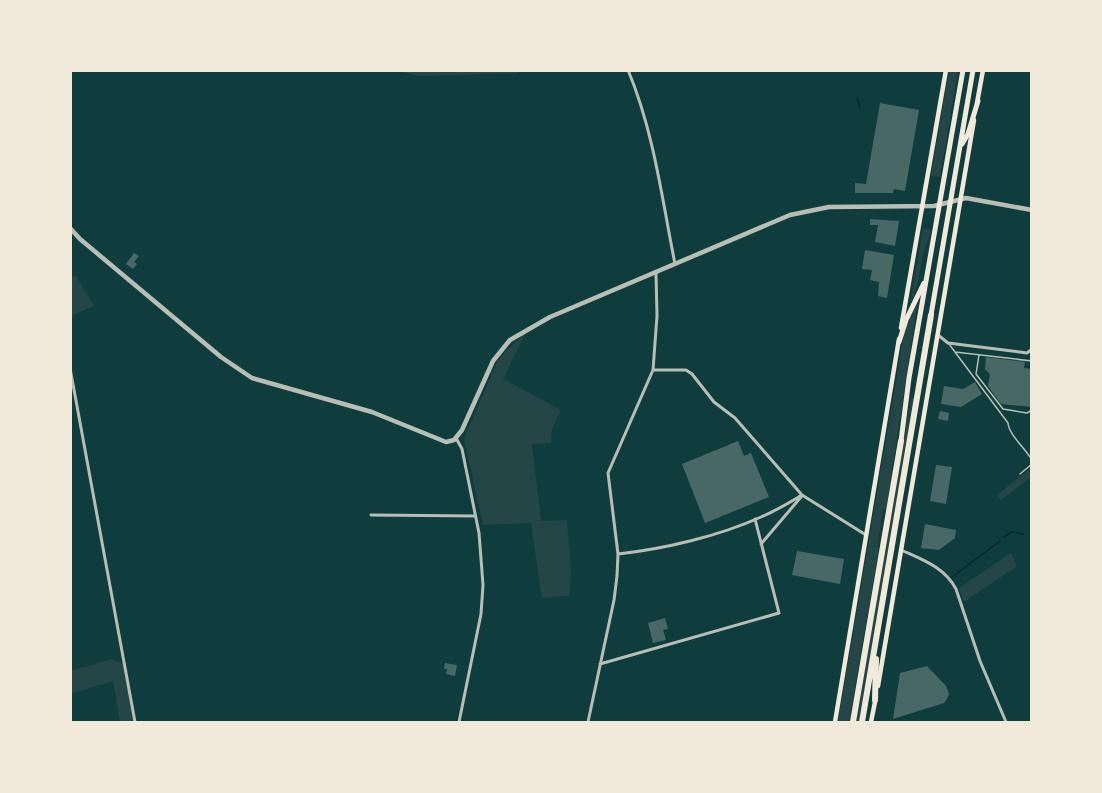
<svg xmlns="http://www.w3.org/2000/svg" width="1102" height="793" viewBox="0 0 1102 793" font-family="'Exo 2',sans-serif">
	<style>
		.green { fill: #244646 }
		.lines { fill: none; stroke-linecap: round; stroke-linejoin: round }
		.stream { stroke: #0a2a2b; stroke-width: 1.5 }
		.building { fill: #486865 }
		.service { stroke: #b8beb3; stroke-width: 1.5 }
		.minor { stroke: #b8beb3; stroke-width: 3 }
		.tertiary { stroke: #b8beb3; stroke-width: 4.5 }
		.secondary { stroke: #f1e9da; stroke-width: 4.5 }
		.trunk { stroke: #f1e9da; stroke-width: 5 }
		.motorway { stroke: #f1e9da; stroke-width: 6 }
	</style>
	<rect width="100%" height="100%" fill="#0f3d3e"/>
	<path class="green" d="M518,71L519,73L419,76L398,71Z
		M949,71H958L940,177L931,176Z
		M923,228L931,229C930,236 927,241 925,248C919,266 920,286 910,304Z
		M76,276L94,306L71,316V277Z
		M918,301L886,509L883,510L877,547L879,549L849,722H838L905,328Z
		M525,334L503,379L561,410L552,429L551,443L532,444L541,521L567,520L571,573L569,596L542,598L531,523L483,525L464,439L497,362L507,350Z
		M911,398L915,399L859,722H856Z
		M1031,468V477L1001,500L997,495Z
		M1011,553L1017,566L964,602L959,588Z
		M112,659L123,664L135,722H120L113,681L71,694V671Z"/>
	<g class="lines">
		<path class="stream" d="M857,98L860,107
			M1004,537L1012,532L1023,534
			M952,577L1000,541"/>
	</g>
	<path class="building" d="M880,103L919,110L905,191L894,189L893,193H855V183L866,184Z
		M870,219L899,221L895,246L875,242L878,225H870Z
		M865,250L894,255L887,298L878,296L879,282L870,280L872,270L862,269Z
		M134,253L139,256L134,262L137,264L133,269L126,264Z
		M986,357L1025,362L1024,368L1032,369V407L1001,404L988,386L990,374L985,369Z
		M975,382L982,394L961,407L941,404L944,386L963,389Z
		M940,411L949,413L948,421L938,419Z
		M738,441L744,456L751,453L769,497L705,523L682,464Z
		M936,465L952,467L946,504L930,501Z
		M925,524L956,530L955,538L939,550L921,548Z
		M797,551L844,559L840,584L792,575Z
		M665,618L668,629L663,630L666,640L653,643L648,623Z
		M445,663L457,665L455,676L446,674L447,669H444Z
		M927,666L946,686L949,694L947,699L944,703L893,719L900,673Z"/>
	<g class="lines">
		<path class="service" d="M949,344L1008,423C1009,435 1025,448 1032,460
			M955,352L1032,361
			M979,355L976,374L1003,409L1027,413L1032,410
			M1020,474L1032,464"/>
		<path class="minor" d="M628,70C654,132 662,199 675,264
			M938,335L948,343L1027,353L1032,349
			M70,368L135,722
			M653,370H686L692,374L714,402L735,418L802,495L866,535
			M456,438L462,449L479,533L483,585L481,614L459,722
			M371,515L475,516
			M761,544L801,497
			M901,550C923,560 944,567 956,589L980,661L1006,722
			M618,554C664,549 719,536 761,517C775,511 789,503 802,495
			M600,664L779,613L755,519
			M588,722L614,600L617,576L618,554L608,473L653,370L657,316L656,273"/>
		<path class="tertiary" d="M70,228L80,239L221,357L252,378L372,412L446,442L454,440L462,430L493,361L510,340L550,317L790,215L829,207L934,206L966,198L1032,210"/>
		<path class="secondary" d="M977,103L983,70
			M901,328L946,70
			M878,686L974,120
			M835,722L899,339
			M871,722L876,697"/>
		<path class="trunk" d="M962,144L968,134L978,101
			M931,315L973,70
			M899,342L906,320L924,283
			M901,441L909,378L963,70"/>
		<path class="motorway" d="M875,700L876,659
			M853,722L901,441
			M862,722L931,315"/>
	</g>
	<rect width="1102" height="793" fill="none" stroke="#f1e9da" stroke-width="144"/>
</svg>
